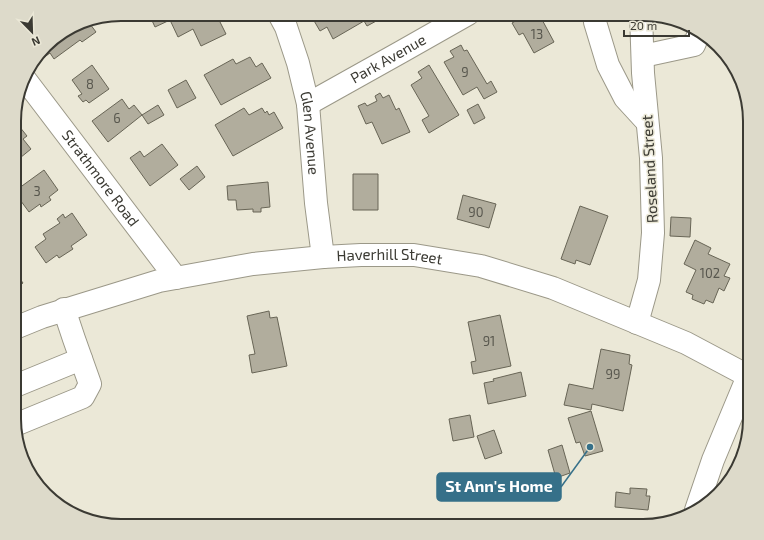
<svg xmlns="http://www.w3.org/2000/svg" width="764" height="540" viewBox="0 0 764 540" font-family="'Exo 2',sans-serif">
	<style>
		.building { fill: #b1ad9d; stroke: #686556 }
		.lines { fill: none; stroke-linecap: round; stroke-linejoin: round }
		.minor-casing { stroke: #9b9888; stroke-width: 24 }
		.major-casing { stroke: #9b9888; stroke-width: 24 }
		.minor { stroke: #fff; stroke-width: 22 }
		.major { stroke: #fff; stroke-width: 22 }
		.labels { text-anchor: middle; stroke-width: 3; stroke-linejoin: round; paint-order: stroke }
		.number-label { font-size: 13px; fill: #58574e }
		.street-label { font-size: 15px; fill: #3b3a33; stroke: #ebe8d7 }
		.rim { fill: none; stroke: #3b3a33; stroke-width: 2 }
		.leader { fill: none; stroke: #367089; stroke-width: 1.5 }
		.callout-dot { fill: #367089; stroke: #ebe8d7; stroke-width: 1.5 }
		.callout { fill: #367089; stroke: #367089; stroke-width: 1.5 }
		.callout-label { font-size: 16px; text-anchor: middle; font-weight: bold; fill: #fff }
	</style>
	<rect width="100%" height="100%" fill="#ebe8d7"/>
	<path class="building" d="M149,14H189L190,16L193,14H222V15L218,18L226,34L201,46L193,29L178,37L170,20L155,27Z
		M322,14H377L380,19L367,26L364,21L333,39L327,27L320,31L313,19Z
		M528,14H539L554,42L534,53L523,33L519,35L512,23Z
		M86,20H87L96,32L82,42L80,40L54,59L50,53L43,58L40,54L50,40Z
		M461,45L464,51L467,50L487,84L491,81L497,92L484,99L477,87L463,95L444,62L454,57L450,51Z
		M250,57L256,67L262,63L271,78L221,105L204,75L233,59L236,64Z
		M92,65L109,89L89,103L86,100L83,102L78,96L82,94L72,80Z
		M429,65L459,115L429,133L422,120L429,116L411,85L422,78L418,72Z
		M186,80L196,98L177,108L168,90Z
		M380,93L383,98L389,95L396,110L399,108L410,132L382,144L372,122L366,124L358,106L365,103L367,106L377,101L375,96Z
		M122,99L129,109L134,105L142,115L108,142L92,121Z
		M478,104L485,118L474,124L467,110Z
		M158,105L164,115L148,124L142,115Z
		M244,108L249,115L262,108L265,113L267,111L269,115L274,112L283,128L233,156L215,125Z
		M19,126L27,136L23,139L31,149L15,162V129Z
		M162,144L178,165L150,186L130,158L140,151L144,157Z
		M197,166L205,177L189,190L180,179Z
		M44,170L58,190L49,197L51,200L41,207L40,204L29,212L15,193V191Z
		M353,174H378V210H353Z
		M268,182L270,207L261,208V212H253V209L237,210L236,200H228L227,186Z
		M463,195L496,204L489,228L457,219Z
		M580,206L608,216L590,265L576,260L575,264L561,259Z
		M72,213L87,235L71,246L73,249L59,258L57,255L46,263L35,247L46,239L43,234L60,223L57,219L63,214L65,218Z
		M671,217L691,218L690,237L670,236Z
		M695,240L711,248L708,254L730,264L724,276L730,278L724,291L719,288L713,303L706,300L704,304L692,299L693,295L686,292L696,270L684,264Z
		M15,272L23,283L15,289Z
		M269,311L270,318L277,317L287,366L252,373L249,355L255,354L247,316Z
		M500,315L511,366L473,374L471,362L476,361L468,322Z
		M601,349L630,355L629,364L632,365L623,411L592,404L591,410L564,405L569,384L593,389Z
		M521,372L526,396L488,404L484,383L494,381L493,379Z
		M591,411L603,451L585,456L580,442L576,443L568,418Z
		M470,415L474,437L453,441L449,419Z
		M494,430L502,453L485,459L477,436Z
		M562,445L570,473L556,478L548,450Z
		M713,487L723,489L711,499Z
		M630,488L647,489L646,496H650L648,510L615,507L616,492L630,494Z"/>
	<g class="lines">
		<g class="minor-casing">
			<g id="minor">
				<path id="s1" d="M279,14L286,27L298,63L308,104L316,203L323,257"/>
				<path d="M594,14L595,22L608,65L625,98L647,122"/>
				<path d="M643,56L694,45L699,33"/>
				<path id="s2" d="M24,78L176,278"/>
				<path id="s3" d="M308,104L401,52L468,14"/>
				<path d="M637,323L649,280L653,233L651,158L643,73L641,14"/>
				<path d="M15,386L81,359"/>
				<path d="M15,425L83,397L90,384L74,339L64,309"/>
				<path d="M696,510L713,460L748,376"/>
			</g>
		</g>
		<g class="major-casing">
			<g id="major">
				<path id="s4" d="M15,328L42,317L159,281L253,264L323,257L361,255H414L481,266L553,288L686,343L750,377"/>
			</g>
		</g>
		<use href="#minor" class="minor"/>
		<use href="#major" class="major"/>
	</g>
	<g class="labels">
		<g class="number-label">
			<text x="537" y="39">13</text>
			<text x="465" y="77">9</text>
			<text x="90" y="89">8</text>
			<text x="117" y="123">6</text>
			<text x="37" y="196">3</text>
			<text x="476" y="217">90</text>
			<text x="710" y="278">102</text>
			<text x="489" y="346">91</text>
			<text x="613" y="379">99</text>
		</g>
		<g class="street-label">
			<text dy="5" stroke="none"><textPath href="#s3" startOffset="92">Park Avenue</textPath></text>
			<text dy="5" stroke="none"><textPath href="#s1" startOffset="124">Glen Avenue</textPath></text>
			<text transform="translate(650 169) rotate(-93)" y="5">Roseland Street</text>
			<text dy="5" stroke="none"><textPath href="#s2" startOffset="126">Strathmore Road</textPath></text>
			<text dy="5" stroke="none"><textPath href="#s4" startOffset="384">Haverhill Street</textPath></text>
		</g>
	</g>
	<path d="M0 0H764V540H0ZM121 21H643A100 100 0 0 1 743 121V419A100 100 0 0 1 643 519H121A100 100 0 0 1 21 419V121A100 100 0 0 1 121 21Z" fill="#dddaca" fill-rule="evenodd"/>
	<path class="rim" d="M121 21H643A100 100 0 0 1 743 121V419A100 100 0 0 1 643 519H121A100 100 0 0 1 21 419V121A100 100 0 0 1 121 21Z"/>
	<path class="leader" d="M590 447L561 487"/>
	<circle class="callout-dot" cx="590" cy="447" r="4"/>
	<rect class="callout" x="437" y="473" width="124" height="28" rx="4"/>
	<g class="callout-label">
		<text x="499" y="492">St Ann's Home</text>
	</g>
	<g transform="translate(32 32) rotate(157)" stroke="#ebe8d7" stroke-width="3" paint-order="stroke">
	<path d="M0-3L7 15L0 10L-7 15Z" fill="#3b3a33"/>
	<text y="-6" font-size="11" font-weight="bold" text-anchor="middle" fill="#3b3a33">N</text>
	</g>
	<path d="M624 30v6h65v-6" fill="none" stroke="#3b3a33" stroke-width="2"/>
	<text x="630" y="30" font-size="12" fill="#3b3a33" stroke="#ebe8d7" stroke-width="3" paint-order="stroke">20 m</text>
</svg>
